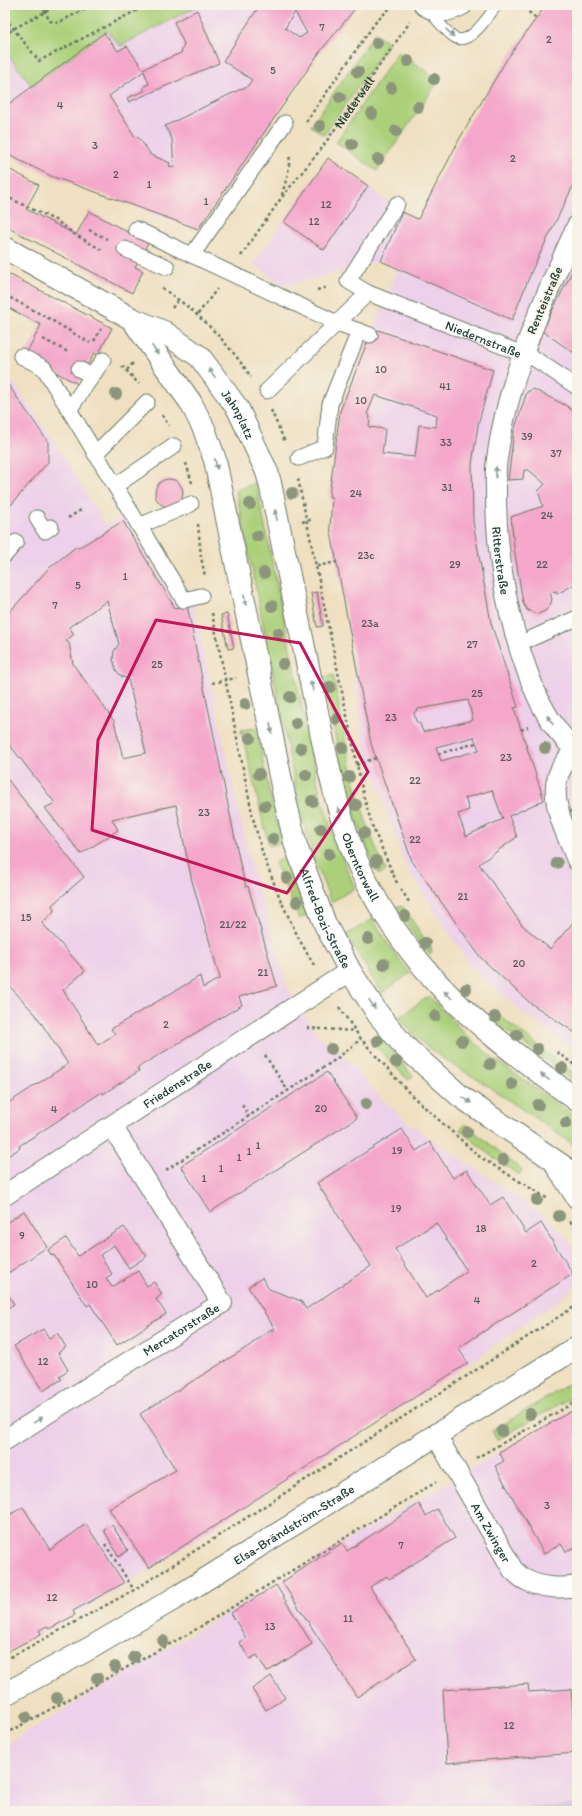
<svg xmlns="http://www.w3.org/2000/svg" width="582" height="1816" viewBox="0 0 582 1816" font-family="Itim,sans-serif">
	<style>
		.built { fill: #edd0e9 }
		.industrial { fill: #ccbed4 }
		.green { fill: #abd079; stroke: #658656 }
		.building { fill: #f4a7cb; fill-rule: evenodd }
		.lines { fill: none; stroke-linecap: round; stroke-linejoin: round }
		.service-casing { stroke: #687665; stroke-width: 12 }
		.pedestrian-casing { stroke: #687665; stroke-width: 17 }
		.minor-casing { stroke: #687665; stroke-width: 22 }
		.tertiary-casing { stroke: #687665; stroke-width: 24 }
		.path { stroke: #687665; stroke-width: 2.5; stroke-dasharray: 3 3; stroke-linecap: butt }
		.service { stroke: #fff; stroke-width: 10 }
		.pedestrian { stroke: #fff; stroke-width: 15 }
		.minor { stroke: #fff; stroke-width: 20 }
		.tertiary { stroke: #fff; stroke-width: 22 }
		.tree { fill: #8c967b }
		.oneway { fill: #8f9e9a }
		.marked { fill: none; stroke: #c2185b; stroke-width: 3; stroke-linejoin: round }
		.labels { text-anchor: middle; stroke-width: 4; stroke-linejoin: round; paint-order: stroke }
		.number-label { font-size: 11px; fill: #54585a }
		.street-label { font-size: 13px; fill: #1f3d34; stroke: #f7f3e8 }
	</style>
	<rect width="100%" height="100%" fill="#f7f3e8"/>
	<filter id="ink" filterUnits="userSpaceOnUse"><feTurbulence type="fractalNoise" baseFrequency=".025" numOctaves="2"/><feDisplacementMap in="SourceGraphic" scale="8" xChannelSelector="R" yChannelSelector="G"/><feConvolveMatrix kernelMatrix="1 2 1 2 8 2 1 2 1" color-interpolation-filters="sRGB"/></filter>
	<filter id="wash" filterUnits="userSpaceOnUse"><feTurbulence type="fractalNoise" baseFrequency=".012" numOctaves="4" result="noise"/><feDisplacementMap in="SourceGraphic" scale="16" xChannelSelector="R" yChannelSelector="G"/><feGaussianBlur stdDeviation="0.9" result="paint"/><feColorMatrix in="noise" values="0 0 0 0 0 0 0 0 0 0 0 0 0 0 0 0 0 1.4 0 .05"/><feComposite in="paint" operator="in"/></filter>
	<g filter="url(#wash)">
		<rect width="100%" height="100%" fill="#efe0c1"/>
		<path class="built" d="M200,5H358L319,53L198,229L156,215L5,153V51L32,86L107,31L120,46Z
			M546,5H577V1052L522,1012L470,965L406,866L365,747L344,597L330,527L332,497H329L330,488L331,480H333L334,450L340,411L398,269L381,261L283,286L253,264L328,158L402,212L418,219L460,138L507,59Z
			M5,371L53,440L106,526L124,515L176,603L192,599L250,863L287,987L317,1034L341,1053L378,1095L408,1123L546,1217L568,1240L577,1255V1283L573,1288L564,1296L470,1363L150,1569L75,1615L5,1653Z
			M577,1408V1804L474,1811H5V1745L281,1581L344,1542Z"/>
		<path class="industrial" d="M577,1804V1811H474Z"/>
		<path class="green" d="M5,5H200L120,46L107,31L32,86L5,51Z
			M375,33L389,43L324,135L311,126Z
			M398,52L439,80L377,171L336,142Z
			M256,483L320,794L335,841L355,888L331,902L314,859L301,813L236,490Z
			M333,675C346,742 356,809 386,871L379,874C348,812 337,744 323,677Z
			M256,728L272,804L282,843L269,846L241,730Z
			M286,858L308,915L299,919L275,862Z
			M398,906L403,907L431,948L432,951L430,955L418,941L396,907Z
			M373,919L390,947L410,973L382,993L346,935Z
			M429,996L467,1036L494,1059L577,1118V1147C547,1127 518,1106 488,1086C452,1063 426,1053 399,1017Z
			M492,1010L577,1076V1084L488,1016Z
			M377,1033L413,1076L408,1080L369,1039Z
			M465,1124L522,1170L519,1175L490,1155L460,1130Z
			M577,1379V1394L497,1440L492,1431Z"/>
		<g id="blocks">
			<path class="building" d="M260,5H358L319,53L198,229L51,176L5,153V99L10,103L104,33L118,51L127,46L143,69L181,53L184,44L174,22L197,10L219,63L129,102L127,98L144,91V86L149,84L144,71L109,96L136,138L138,137L150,153L149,154L170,163L169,166L174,167L172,139L165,126L243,88H246L252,80L223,61ZM295,12L307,33L299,38L285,28Z
				M546,5H577V178L532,270L512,320L381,261L402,212L418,219L460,138L507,59Z
				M328,158L368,186L324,250L284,222Z
				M5,167L39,185L26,209L76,235L89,211L148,243L135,267L143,271L132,293L5,226Z
				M577,262V355L542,331Z
				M5,272L112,328L98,355L94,353L78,384L25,356L41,325L5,306Z
				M378,330L493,370L478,425L472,464L473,522L491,623L518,707L514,708L544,800L509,816L517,837L479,864L522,925L550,949L577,918V1034L529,1002L481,958L412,861L371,744L330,527L332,497H329L340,411L370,335ZM375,395L437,415L436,427L419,425L415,457L382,454L385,429L369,427L370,416L367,414ZM468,700L473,720L423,732L420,724L416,721L414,713L418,709ZM474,737L479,750L441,761L436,747ZM492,790L503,819L466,836L458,814L469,810L465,798Z
				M5,380L48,442V462L5,512Z
				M533,389L567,406L577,415V583L557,594L556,591L550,593L552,599L550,606L545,611L538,614L527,610L523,603L514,548L511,517L543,506L538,491L545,484L529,470H524L523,479L508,480L514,431L527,392Z
				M155 493a14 14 0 1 1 28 0a14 14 0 1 1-28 0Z
				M123,521L175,608L187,605L241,868L246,887L248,886L277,986L239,997L242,1005L137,1068L139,1071L103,1094L102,1092L19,1146L20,1148L5,1158V1105L68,1064L36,1015L5,981V776L84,877L52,905L54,911L42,923L85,971L63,990L98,1045L115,1034L111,1029L200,976L203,988L220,978L192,881L176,805L112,819L118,830L81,854L45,808L55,803L5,739V617L48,569L77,546L78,548ZM107,601L119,644L114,651L113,659L116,670L121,676L128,679L146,753L123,758L114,721L73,664L69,643L66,641L74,634L69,627Z
				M317,592L323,626L317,627L311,593Z
				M227,614L234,648L228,649L221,615Z
				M577,798V833L572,822L576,815L570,812Z
				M327,1072L357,1118L210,1212L181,1166Z
				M402,1129L416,1151L430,1142L453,1178L467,1170L490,1205L503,1197L526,1233L541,1223L573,1274L458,1348L468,1363L149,1568L109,1509L176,1470L140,1414L249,1346L271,1329L272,1331L275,1329L248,1287L262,1278L269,1289L301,1301L306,1309L371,1266L317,1183ZM436,1223L467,1271L426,1298L395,1249Z
				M24,1211L47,1247L8,1273L5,1269V1224Z
				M124,1227L147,1256L129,1268L114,1245L100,1255L112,1274L106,1278L112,1287L138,1271L147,1286L154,1282L162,1294L156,1299L166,1314L117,1345L90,1304L87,1306L54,1255L52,1256L48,1250L66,1238L78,1256Z
				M5,1290L14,1304L5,1310Z
				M43,1329L49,1338L57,1333L66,1347L58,1353L68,1370L59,1376L62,1379L43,1391L14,1346Z
				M577,1408V1546L566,1552L561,1544L544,1554L495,1466L504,1461L499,1452Z
				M419,1504L426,1516L437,1509L455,1538L389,1579L387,1576L370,1587L416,1659L357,1697L282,1582L342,1543L347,1551Z
				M5,1505L11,1514L23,1507L50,1550L86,1524L124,1583L73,1611L75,1615L49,1629L47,1626L39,1630L41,1634L5,1653Z
				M112,1525L128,1550L119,1557L104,1530Z
				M276,1585L312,1644L267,1672L257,1655L250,1659L239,1642L246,1638L231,1613Z
				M271,1676L285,1698L266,1710L252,1689Z
				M528,1684L529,1692L571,1689L576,1753L447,1763L443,1690Z"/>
		</g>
	</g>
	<g filter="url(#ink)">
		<use href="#blocks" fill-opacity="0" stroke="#687665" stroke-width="1"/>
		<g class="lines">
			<g class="service-casing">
				<path id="service" d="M430,12C437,20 445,31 454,37C469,48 489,15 497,5"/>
			</g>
			<g class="pedestrian-casing">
				<g id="pedestrian">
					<path d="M136,229L337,323L370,335"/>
					<path d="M125,249L167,267"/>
					<path d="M192,255L285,123"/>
					<path d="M368,293L348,281L397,204"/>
					<path d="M21,356L44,368L184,600L201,596"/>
					<path d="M79,369L92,376"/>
					<path id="s2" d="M267,391L368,293L535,359L577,387"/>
					<path d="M69,410L103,360"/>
					<path d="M95,454L147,402"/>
					<path d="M299,458L325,447L330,404L359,331"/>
					<path d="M115,486L174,446"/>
					<path d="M37,518L45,531L51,527"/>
					<path d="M139,526L191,504"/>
					<path d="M5,555L16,542"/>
					<path d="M530,639L577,618"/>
				</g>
			</g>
			<g class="minor-casing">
				<g id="minor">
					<path d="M424,5C439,14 446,13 462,5"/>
					<path id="s3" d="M577,226C543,301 508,376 497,459C495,470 496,481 496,492C496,546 504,599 520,650C532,687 546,725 577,751"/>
					<path d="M575,750C568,758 561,766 558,776C549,803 568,836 577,860"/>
					<path id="s4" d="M5,1195L350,971"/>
					<path id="s5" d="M436,1435L513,1570C517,1573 521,1578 526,1580C540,1588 562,1589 577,1586"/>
					<path id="s6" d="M5,1440L222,1303L112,1126"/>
				</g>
			</g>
			<g class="tertiary-casing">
				<g id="tertiary">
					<path id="s7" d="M5,248L132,319L164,332L200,357L238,409L267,472L270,483C283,548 297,612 310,677C321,730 330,784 347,835C364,886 396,936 432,977C474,1025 525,1062 577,1100"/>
					<path id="s8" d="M132,319L191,403L204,429L215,460L285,800L296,846L325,924L350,971L378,1014L404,1046L460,1096L577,1176"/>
					<path d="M557,1166L577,1197"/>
					<path id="s9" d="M5,1694L92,1647L182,1594L577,1347"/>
				</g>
			</g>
			<g class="path">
				<path d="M41,5L50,21L58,23L92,5"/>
				<path d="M524,8L536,18"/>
				<path d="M5,18L39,61L147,5"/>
				<path d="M5,36L13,29L58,5"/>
				<path d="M306,122L375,23L393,5"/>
				<path d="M282,195L288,173L290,154"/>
				<path d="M5,196L57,221L74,234L104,251"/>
				<path d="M89,230L107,239"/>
				<path id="s1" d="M241,256L282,197L321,149L410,22"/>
				<path d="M162,288C198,312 227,341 251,377"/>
				<path d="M317,290L328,287"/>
				<path d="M5,295L48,318L90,343"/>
				<path d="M172,308L179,299"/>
				<path d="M198,314L217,289"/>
				<path d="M43,339L68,352"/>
				<path d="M94,341L101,329"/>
				<path d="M122,366L139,384"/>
				<path d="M127,370L133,363"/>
				<path d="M271,410L285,442"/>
				<path d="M162,415L169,426"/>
				<path d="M186,463L192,483"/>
				<path d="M298,479L364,798L373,828L397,883"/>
				<path d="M68,518L81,510"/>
				<path d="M302,522L313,519"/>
				<path d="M198,524L201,557L205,576"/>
				<path d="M317,566L337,562"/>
				<path d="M212,613L253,818L263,855L281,901L299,939L315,967"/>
				<path d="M212,683L236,678"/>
				<path d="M521,730L528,727"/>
				<path d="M438,754L476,743"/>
				<path d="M356,765L376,758"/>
				<path d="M401,889L409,902"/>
				<path d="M339,1007L361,1039L410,1094L480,1157L548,1199"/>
				<path d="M307,1028L355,1031"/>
				<path d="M557,1052L577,1067"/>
				<path d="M265,1055L288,1091"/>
				<path d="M242,1105L249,1116"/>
				<path d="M166,1170L335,1060L361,1039"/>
				<path d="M570,1221L577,1230"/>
				<path d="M476,1458L577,1401"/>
				<path d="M105,1544L134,1590"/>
				<path d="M5,1660L134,1590L577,1305"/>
				<path d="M5,1734L190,1633L436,1482"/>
			</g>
			<use href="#service" class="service"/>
			<use href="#pedestrian" class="pedestrian"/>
			<use href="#minor" class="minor"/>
			<use href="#tertiary" class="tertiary"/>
		</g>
		<g class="tree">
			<circle cx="377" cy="43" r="6"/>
			<circle cx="408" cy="61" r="6"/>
			<circle cx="358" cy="72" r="6"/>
			<circle cx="434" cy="79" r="6"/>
			<circle cx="391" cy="88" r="6"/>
			<circle cx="340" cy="97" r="6"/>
			<circle cx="418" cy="107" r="6"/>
			<circle cx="372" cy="114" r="6"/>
			<circle cx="320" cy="126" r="6"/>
			<circle cx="396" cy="131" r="6"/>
			<circle cx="352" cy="144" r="6"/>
			<circle cx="378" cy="159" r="6"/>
			<circle cx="116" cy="394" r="6"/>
			<circle cx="292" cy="493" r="6"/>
			<circle cx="250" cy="504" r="6"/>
			<circle cx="257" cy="536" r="6"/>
			<circle cx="264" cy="573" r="6"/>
			<circle cx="272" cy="606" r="6"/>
			<circle cx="278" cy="633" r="6"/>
			<circle cx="283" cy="664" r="6"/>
			<circle cx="330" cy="687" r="6"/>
			<circle cx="290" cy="697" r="6"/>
			<circle cx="245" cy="704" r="6"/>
			<circle cx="337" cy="719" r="6"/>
			<circle cx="296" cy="723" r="6"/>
			<circle cx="250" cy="738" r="6"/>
			<circle cx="301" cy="748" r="6"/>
			<circle cx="343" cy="748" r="6"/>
			<circle cx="545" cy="748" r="6"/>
			<circle cx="259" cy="774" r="6"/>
			<circle cx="306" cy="775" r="6"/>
			<circle cx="349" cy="777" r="6"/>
			<circle cx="312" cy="801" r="6"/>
			<circle cx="356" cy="805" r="6"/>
			<circle cx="265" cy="806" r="6"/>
			<circle cx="321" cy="829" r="6"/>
			<circle cx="364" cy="833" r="6"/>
			<circle cx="273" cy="839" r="6"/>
			<circle cx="329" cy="854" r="6"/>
			<circle cx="376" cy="861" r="6"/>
			<circle cx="557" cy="863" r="6"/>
			<circle cx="287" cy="878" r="6"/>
			<circle cx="297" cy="902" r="6"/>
			<circle cx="405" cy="916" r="6"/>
			<circle cx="368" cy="939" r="6"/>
			<circle cx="425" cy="943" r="6"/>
			<circle cx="384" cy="964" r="6"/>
			<circle cx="466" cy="989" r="6"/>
			<circle cx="435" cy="1016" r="6"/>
			<circle cx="495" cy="1017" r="6"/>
			<circle cx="517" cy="1035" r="6"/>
			<circle cx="378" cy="1041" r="6"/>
			<circle cx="462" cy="1041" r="6"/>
			<circle cx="331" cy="1049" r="6"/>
			<circle cx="537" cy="1049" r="6"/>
			<circle cx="396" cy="1062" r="6"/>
			<circle cx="490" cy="1064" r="6"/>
			<circle cx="562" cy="1068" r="6"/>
			<circle cx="512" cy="1084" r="6"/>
			<circle cx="366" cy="1104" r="6"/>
			<circle cx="538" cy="1105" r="6"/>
			<circle cx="566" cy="1123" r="6"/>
			<circle cx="467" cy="1132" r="6"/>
			<circle cx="503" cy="1160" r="6"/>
			<circle cx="537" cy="1200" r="6"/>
			<circle cx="559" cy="1216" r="6"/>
			<circle cx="530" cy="1414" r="6"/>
			<circle cx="502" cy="1431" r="6"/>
			<circle cx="163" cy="1641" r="6"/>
			<circle cx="134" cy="1657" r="6"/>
			<circle cx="115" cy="1667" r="6"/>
			<circle cx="97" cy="1678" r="6"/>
			<circle cx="57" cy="1698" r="6"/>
			<circle cx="26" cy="1717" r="6"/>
		</g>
		<defs><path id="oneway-solid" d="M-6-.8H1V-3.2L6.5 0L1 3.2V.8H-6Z"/></defs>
		<g class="oneway">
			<use href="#oneway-solid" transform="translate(450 33) rotate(44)"/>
			<use href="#oneway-solid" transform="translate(155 350) rotate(54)"/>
			<use href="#oneway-solid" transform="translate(212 373) rotate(-126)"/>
			<use href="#oneway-solid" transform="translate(216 464) rotate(76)"/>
			<use href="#oneway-solid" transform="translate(496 472) rotate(-90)"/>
			<use href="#oneway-solid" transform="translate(276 515) rotate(-101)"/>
			<use href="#oneway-solid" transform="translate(245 600) rotate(78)"/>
			<use href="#oneway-solid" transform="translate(312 686) rotate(-102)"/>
			<use href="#oneway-solid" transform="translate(550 720) rotate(-123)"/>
			<use href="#oneway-solid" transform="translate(271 728) rotate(79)"/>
			<use href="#oneway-solid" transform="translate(340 813) rotate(-107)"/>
			<use href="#oneway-solid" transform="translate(448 995) rotate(-135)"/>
			<use href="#oneway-solid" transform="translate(372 1004) rotate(56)"/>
			<use href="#oneway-solid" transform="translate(545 1077) rotate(-144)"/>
			<use href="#oneway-solid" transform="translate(467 1100) rotate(35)"/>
			<use href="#oneway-solid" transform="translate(38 1420) rotate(-32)"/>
		</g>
	</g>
	<path class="marked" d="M156,620L300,643L368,772L287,893L92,830L98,740Z"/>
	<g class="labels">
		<g class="number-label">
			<text x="322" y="31">7</text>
			<text x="549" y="43">2</text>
			<text x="273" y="74">5</text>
			<text x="60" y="109">4</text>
			<text x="95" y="149">3</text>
			<text x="513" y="162">2</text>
			<text x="116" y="178">2</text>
			<text x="149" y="188">1</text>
			<text x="206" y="205">1</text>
			<text x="326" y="208">12</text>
			<text x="314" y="225">12</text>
			<text x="381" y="373">10</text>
			<text x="445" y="390">41</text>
			<text x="361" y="404">10</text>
			<text x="527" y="440">39</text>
			<text x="446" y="446">33</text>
			<text x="556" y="457">37</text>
			<text x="447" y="491">31</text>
			<text x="356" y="497">24</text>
			<text x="547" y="519">24</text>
			<text x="366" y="559">23c</text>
			<text x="455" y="568">29</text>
			<text x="542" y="568">22</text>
			<text x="125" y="580">1</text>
			<text x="78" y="589">5</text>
			<text x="55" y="609">7</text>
			<text x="370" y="627">23a</text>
			<text x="472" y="648">27</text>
			<text x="157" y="668">25</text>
			<text x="477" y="697">25</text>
			<text x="391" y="721">23</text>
			<text x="506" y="761">23</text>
			<text x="415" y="784">22</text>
			<text x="204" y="816">23</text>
			<text x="415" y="843">22</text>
			<text x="463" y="900">21</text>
			<text x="26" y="921">15</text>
			<text x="233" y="928">21/22</text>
			<text x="519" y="967">20</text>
			<text x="263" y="976">21</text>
			<text x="166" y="1028">2</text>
			<text x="321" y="1112">20</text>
			<text x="54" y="1113">4</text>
			<text x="258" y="1149">1</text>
			<text x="397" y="1154">19</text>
			<text x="249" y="1155">1</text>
			<text x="239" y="1161">1</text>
			<text x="221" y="1172">1</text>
			<text x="204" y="1182">1</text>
			<text x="396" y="1212">19</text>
			<text x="481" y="1232">18</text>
			<text x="22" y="1239">9</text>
			<text x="534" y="1267">2</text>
			<text x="92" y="1288">10</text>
			<text x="477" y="1304">4</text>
			<text x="43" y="1365">12</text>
			<text x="547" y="1509">3</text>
			<text x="401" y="1549">7</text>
			<text x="52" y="1601">12</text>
			<text x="348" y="1622">11</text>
			<text x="270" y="1630">13</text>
			<text x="509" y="1729">12</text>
		</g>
		<g class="street-label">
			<text dy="5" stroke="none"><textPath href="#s1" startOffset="191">Niederwall</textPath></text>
			<text transform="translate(544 300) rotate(-67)" y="5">Renteistraße</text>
			<text dy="5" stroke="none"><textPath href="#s2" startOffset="265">Niedernstraße</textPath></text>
			<text dy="5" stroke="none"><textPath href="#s7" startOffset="293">Jahnplatz</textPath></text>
			<text dy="5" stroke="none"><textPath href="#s3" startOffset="349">Ritterstraße</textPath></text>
			<text dy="5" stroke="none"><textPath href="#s7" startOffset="764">Oberntorwall</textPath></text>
			<text dy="5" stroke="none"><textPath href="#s8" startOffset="637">Alfred-Bozi-Straße</textPath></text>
			<text dy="5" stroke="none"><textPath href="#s4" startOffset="205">Friedenstraße</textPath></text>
			<text dy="5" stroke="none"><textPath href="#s6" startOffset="208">Mercatorstraße</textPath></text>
			<text dy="5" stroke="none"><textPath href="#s9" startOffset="335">Elsa-Brändström-Straße</textPath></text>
			<text dy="5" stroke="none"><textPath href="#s5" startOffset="112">Am Zwinger</textPath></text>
		</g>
	</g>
	<rect width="582" height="1816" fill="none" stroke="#f7f3e8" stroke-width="20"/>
</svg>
